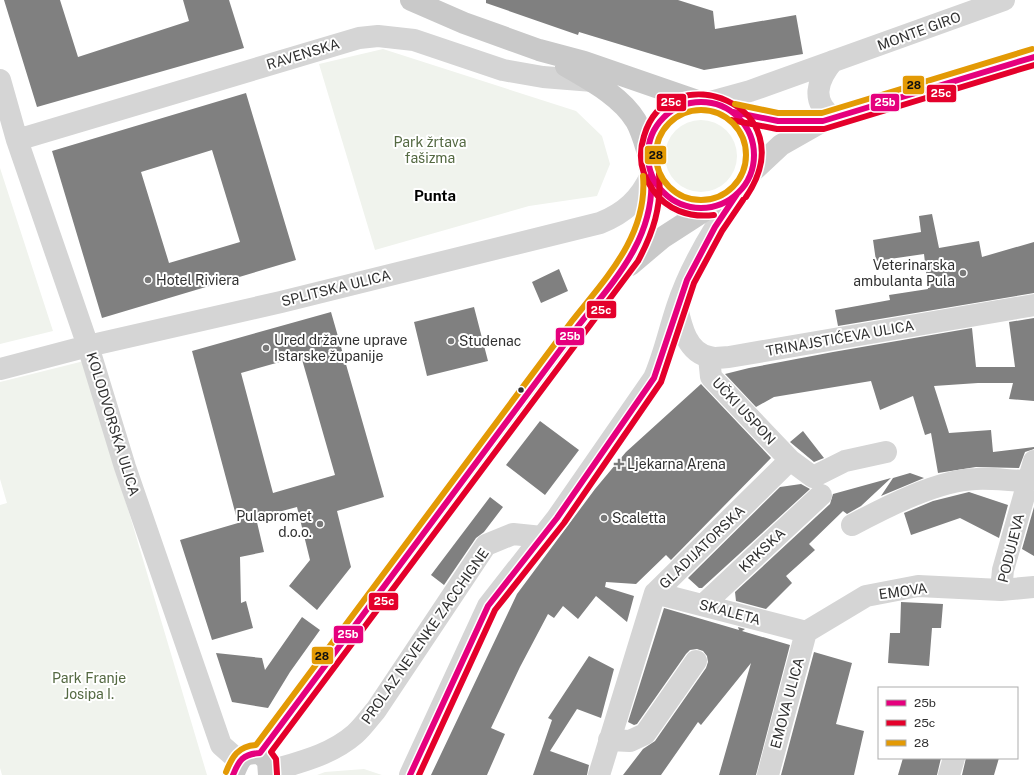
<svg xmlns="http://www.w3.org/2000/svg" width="1034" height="775" viewBox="0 0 1034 775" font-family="'Public Sans',sans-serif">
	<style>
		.green { fill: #f0f3ed }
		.building { fill: #808080; fill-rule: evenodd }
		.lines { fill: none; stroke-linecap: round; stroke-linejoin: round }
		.street { stroke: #d5d5d5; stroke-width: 22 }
		.secondary { stroke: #cfcfcf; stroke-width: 22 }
		.primary { stroke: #c9c9c9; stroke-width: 22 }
		.bus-1-casing { stroke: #fff; stroke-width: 9 }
		.bus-2-casing { stroke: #fff; stroke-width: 9 }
		.bus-3-casing { stroke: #fff; stroke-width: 9 }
		.bus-1 { stroke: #e5007d; stroke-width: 6 }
		.bus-2 { stroke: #e4002b; stroke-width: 6 }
		.bus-3 { stroke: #e39a05; stroke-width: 6 }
		.poi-dot { fill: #797979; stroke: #fff; stroke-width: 1.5 }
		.bus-dot { fill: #313131; stroke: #fff; stroke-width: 1.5 }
		.labels { text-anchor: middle; stroke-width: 4; stroke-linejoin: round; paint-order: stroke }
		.street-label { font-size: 14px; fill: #313131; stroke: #fff }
		.park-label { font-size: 14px; fill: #546942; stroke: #fff }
		.poi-label { font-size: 14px; fill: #313131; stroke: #fff; text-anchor: start }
		.neighbourhood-label { font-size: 15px; font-weight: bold; fill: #000; stroke: #fff }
		.line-badge { stroke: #fff; stroke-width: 1.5 }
		.badge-label { font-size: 11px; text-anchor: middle; font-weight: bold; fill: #fff }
		.pale-badge-label { font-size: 11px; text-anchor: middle; font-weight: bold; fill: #111 }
	</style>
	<rect width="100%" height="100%" fill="#fff"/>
	<path class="green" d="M383,49L576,111L602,136L610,164L597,196L529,206L375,250L319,64Z
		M665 156a36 36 0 1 1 72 0a36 36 0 1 1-72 0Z
		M0,168L53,331L0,344Z
		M84,361L207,775H2L0,768V505L7,503L0,479V382Z
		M364,769L382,775H317L325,772Z"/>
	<path class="building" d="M4,0H60L78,57L189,21L183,0H229L244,48L37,107Z
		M486,0H678L713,11L715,29L796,15L803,54L704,70L579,32L578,35L486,3Z
		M246,93L296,260L102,318L52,151ZM212,150L240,242L169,263L141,172Z
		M932,214L939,248L979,241L982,257L1034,242V293L838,326L835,310L890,300L889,295L928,289L924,254L876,261L873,240L921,232L919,216Z
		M559,269L568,291L541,303L532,282Z
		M474,307L488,361L427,376L414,322Z
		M331,312L384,497L337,511L351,567L317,610L289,586L310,560L297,507L256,518L264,552L240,557L241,603L246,601L253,628L212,640L180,540L238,523L192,351ZM301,356L335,475L273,493L241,373Z
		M1034,318V401L1009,399L1013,383H978L934,386L949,433L991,430L993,452L1034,447V449L1025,452L1019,468L976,467L938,473L931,433L925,435L913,396L880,410L871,381L774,397L756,407L725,374L749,368L833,352L972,328L976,367H1015L1009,322Z
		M701,384L771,458L671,560L666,555L636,584L606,582L605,587L634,596L627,622L596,596L578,619L563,606L554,618L548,614L520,667L491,728L505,734L487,775H431L517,594L595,489L626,452Z
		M540,421L579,450L545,495L506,465Z
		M803,431L824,458L814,462L790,442Z
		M910,473L924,478L881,496L893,478Z
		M891,478L861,506L847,514L843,511L809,544L815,550L786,576L792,583L766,609L736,601L735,592L830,504L833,494Z
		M801,484L810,489L702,588H699L688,578L780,487Z
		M969,492L1008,505L999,538L960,518L911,535L904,513L933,501Z
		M490,497L503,507L484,532L476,538L444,585L431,575Z
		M1034,507V556L1022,549Z
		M901,602L943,604L941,628H932L929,666L888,663L890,633H900Z
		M664,608L739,630L738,627L745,629L742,631L790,645L756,775H719L751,663L701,725L698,722L661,775H623L643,749L655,741L706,668L708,662L707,656L703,651L697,649L690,650L686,654L637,724L634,725L628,722Z
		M302,617L320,630L290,672L268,708L232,702L216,653L262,658L265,670Z
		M814,652L852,663L836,724L864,731L854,775H781Z
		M589,656L614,669L601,718L577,709L550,751L589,765L587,775H533L552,720L548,718Z
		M903,758H941L937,775H898Z
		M966,758H999L994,775H962Z"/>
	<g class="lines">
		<path class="street" d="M833,61C817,80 810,102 834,118
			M0,80L17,140L88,346L125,467L221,745L238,760
			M710,102L750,91L1004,0
			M17,140L359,38L378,36L414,40L503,70L543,77L593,81
			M677,307C681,326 687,353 710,357C715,359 723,357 729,357L1034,305
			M709,357L711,377L790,460L813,477L845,461L886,452
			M0,369L88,346L281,302L600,223C625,213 640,199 651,175
			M852,525C886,507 938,480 976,479C993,478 1011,481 1028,481
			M1001,590L1003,570L1034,461
			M655,593L806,632
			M703,605L821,495
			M806,632L866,596L918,586L1001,590L1034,587
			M609,740L630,741L645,734L696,661
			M270,771C300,762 331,755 355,734C363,727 369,718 376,710L486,545L513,534L542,537
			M410,775L488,606L557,518L654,378C664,355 669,331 677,307C690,267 713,229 738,194
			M599,775L655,593L790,460
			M768,775L806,632
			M949,775L954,758"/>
		<path class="secondary" d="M733,112C763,122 792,124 823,121L1034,57
			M752,172L781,145L818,124"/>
		<path class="primary" d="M411,0L464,23L539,50L584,62L697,101
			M566,66C590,80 621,96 636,121C641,130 644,140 647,150
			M648 155a53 53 0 1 1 106 0a53 53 0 1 1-106 0Z
			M630,265L662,238L710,207
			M260,753L578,326C606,291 642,254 650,209C653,198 652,186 651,175
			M233,775C240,759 240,753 260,753L268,761L269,775"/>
		<g class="bus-1-casing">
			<path id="bus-1" d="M648 155a53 53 0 1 1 106 0a53 53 0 1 1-106 0Z
				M733,112L778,121H823L1034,57
				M233,775C239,760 243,754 260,753L578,326C614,281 656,237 651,175
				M410,775L488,606L557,518L654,378L687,280L715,227L737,194"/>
		</g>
		<g class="bus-2-casing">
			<path id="bus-2" d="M731,120L777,129H824L1034,65
				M714,215C689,218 667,210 653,190C641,174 638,155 644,136C668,53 808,105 746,197
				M277,774L276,759L271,752L638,261C653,233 662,206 659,174
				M419,775L495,610L564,523L661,382L694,283L722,231L743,200"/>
		</g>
		<g class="bus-3-casing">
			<path id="bus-3" d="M735,104L778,113H822L1032,49
				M656 155a45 45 0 1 1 90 0a45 45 0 1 1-90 0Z
				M226,772C232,757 238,746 256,745L572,321C606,278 648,235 643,176"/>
		</g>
		<use href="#bus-1" class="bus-1"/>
		<use href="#bus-2" class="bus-2"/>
		<use href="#bus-3" class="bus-3"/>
	</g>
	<g class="poi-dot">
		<circle cx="963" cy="273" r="4"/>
		<circle cx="148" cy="280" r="4"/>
		<circle cx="451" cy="341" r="4"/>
		<circle cx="266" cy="348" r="4"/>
		<path d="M617 458h4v4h4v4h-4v4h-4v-4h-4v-4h4z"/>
		<circle cx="604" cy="518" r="4"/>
		<circle cx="320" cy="524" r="4"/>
	</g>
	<circle class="bus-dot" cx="521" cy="390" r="3.5"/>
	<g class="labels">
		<g class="street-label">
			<text transform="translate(919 31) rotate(-20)" y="5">MONTE GIRO</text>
			<text transform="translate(303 54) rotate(-17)" y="5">RAVENSKA</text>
			<text transform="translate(336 288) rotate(-14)" y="5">SPLITSKA ULICA</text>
			<text transform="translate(840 338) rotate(-10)" y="5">TRINAJSTIĆEVA ULICA</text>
			<text transform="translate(744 411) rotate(47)" y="5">UČKI USPON</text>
			<text transform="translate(113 424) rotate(73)" y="5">KOLODVORSKA ULICA</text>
			<text transform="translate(702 547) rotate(-44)" y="5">GLADIJATORSKA</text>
			<text transform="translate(1011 548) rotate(-76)" y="5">PODUJEVA</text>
			<text transform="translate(762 550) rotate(-43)" y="5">KRKSKA</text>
			<text transform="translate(903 591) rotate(-8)" y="5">EMOVA</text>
			<text transform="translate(730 612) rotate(15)" y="5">SKALETA</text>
			<text transform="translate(425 636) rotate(-55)" y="5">PROLAZ NEVENKE ZACCHIGNE</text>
			<text transform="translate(787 703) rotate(-75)" y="5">EMOVA ULICA</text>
		</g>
		<g class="park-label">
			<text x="430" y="147">Park žrtava<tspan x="430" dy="16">fašizma</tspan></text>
			<text x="89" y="683">Park Franje<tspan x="89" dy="16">Josipa I.</tspan></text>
		</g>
		<g class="poi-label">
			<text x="955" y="270" text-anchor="end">Veterinarska<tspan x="955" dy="16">ambulanta Pula</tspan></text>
			<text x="156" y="285">Hotel Riviera</text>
			<text x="274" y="345">Ured državne uprave<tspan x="274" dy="16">Istarske županije</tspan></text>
			<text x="459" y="346">Studenac</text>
			<text x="627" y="469">Ljekarna Arena</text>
			<text x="312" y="521" text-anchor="end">Pulapromet<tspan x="312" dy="16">d.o.o.</tspan></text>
			<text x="612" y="523">Scaletta</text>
		</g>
		<g class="neighbourhood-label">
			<text x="435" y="201">Punta</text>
		</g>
	</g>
	<g class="line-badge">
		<rect x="902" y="75" width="23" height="20" rx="4" fill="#e39a05"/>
		<rect x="926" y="84" width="31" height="19" rx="4" fill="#e4002b"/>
		<rect x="870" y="93" width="30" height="19" rx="4" fill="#e5007d"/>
		<rect x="656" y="93" width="31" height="19" rx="4" fill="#e4002b"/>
		<rect x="644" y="145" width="23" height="20" rx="4" fill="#e39a05"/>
		<rect x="586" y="300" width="31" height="19" rx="4" fill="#e4002b"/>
		<rect x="555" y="327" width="30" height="19" rx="4" fill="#e5007d"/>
		<rect x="368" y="592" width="31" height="19" rx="4" fill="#e4002b"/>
		<rect x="333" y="625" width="31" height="19" rx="4" fill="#e5007d"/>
		<rect x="311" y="646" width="23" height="19" rx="4" fill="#e39a05"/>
	</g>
	<g class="badge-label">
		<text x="941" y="97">25c</text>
		<text x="885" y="106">25b</text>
		<text x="671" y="106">25c</text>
		<text x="601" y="314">25c</text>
		<text x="570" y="340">25b</text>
		<text x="384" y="605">25c</text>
		<text x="348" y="638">25b</text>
	</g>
	<g class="pale-badge-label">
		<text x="914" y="89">28</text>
		<text x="656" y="159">28</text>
		<text x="322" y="660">28</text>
	</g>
	<rect x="878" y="687" width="140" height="72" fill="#ffffff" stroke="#adadad"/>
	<rect x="886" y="700" width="20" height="6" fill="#e5007d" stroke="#adadad"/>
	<text x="914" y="707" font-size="12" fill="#313131">25b</text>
	<rect x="886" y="720" width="20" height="6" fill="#e4002b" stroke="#adadad"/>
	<text x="914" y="727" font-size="12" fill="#313131">25c</text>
	<rect x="886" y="740" width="20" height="6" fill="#e39a05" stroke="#adadad"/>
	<text x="914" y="747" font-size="12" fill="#313131">28</text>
</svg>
